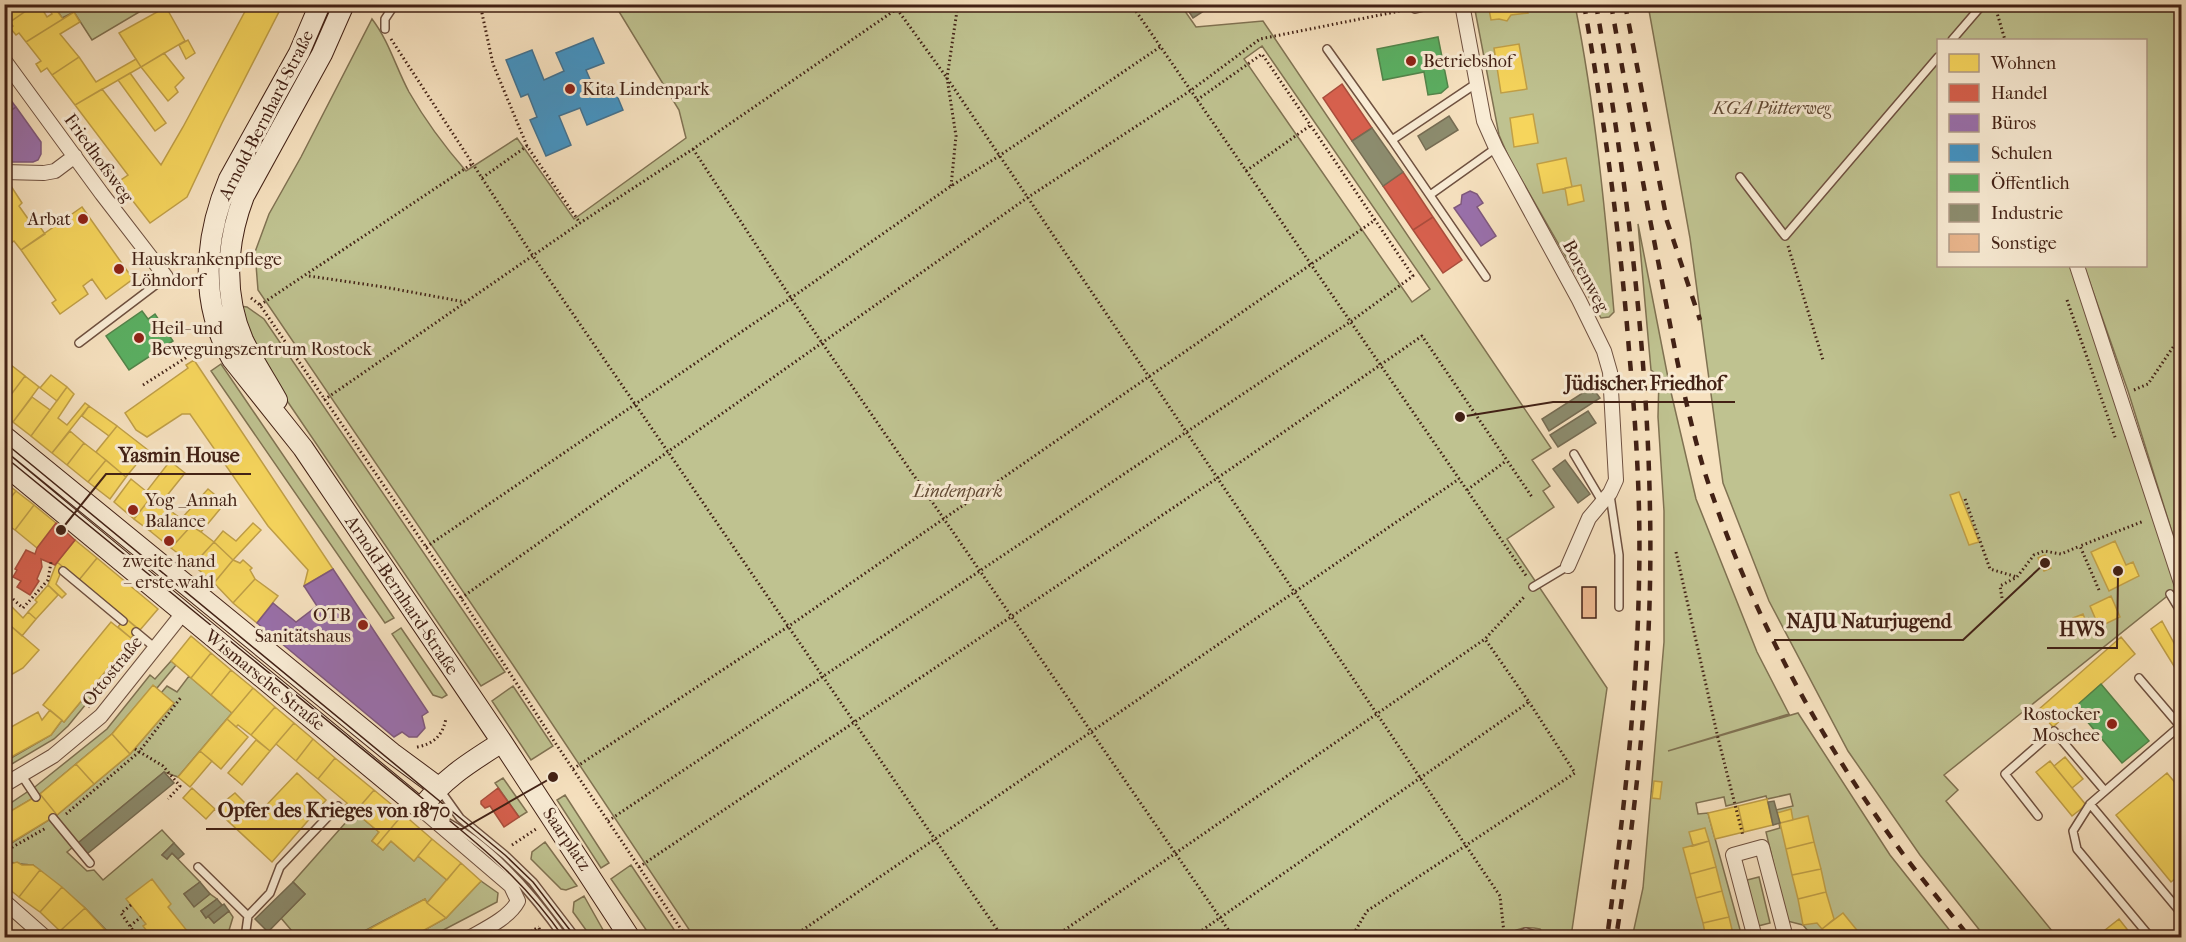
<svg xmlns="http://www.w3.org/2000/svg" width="2186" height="942" viewBox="0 0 2186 942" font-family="'IM FELL French Canon',serif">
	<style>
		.green { fill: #bfc290; stroke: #807252; stroke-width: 1.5; fill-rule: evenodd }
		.homes { fill: #f6d55c; stroke: #c09f47; stroke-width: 1.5 }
		.shops { fill: #d6604d; stroke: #aa4d3c; stroke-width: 1.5 }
		.offices { fill: #9970ab; stroke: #7f587e; stroke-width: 1.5 }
		.schools { fill: #4393c3; stroke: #43718f; stroke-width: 1.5 }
		.public { fill: #5aae61; stroke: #53844a; stroke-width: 1.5 }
		.industry { fill: #8c8c6e; stroke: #766c53; stroke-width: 1.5 }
		.building { fill: #eab68d; stroke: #422115; stroke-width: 1.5 }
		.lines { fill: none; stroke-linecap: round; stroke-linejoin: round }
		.lane-casing { stroke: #6f5140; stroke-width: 10 }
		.street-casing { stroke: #6f5140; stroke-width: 16 }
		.secondary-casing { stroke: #422115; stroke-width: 22 }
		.path { stroke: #422115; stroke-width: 3; stroke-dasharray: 1.5 3; stroke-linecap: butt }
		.lane { stroke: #f9ecd5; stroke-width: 7 }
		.street { stroke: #f9ecd5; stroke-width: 14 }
		.secondary { stroke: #f9ecd5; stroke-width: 20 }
		.tram { stroke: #422115; stroke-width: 1.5 }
		.rail { stroke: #422115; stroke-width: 4.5; stroke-dasharray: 10 10; stroke-linecap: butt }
		.poi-dot { fill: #8f2418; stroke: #f9ecd5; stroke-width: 2 }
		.labels { text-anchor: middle; stroke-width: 6; stroke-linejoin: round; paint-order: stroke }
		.poi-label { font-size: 18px; fill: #422115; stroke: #f9ecd5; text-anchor: start }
		.park-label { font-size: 18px; font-style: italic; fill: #614934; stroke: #f9ecd5 }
		.street-label { font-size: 18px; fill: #422115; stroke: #f9ecd5 }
		.leader { fill: none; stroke: #422115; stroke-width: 2 }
		.callout-dot { fill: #422115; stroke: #f9ecd5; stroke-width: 2 }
		.callout-label { font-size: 20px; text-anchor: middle; font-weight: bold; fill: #422115; stroke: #f9ecd5; stroke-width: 6; stroke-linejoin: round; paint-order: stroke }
	</style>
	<rect width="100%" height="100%" fill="#f6e1bf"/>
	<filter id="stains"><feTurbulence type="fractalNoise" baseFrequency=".00333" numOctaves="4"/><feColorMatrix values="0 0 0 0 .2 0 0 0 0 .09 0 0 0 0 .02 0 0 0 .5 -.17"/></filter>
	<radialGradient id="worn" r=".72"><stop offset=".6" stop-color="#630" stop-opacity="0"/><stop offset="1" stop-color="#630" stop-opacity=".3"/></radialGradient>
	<path class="green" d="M92,4L135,5L141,8H146L92,40L74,12L62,18L56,8L50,11L46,5H77L81,11Z
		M1180,4L1196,27L1263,21L1551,448L1532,460L1550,486L1543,491L1554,507L1507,539L1607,688L1571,937H1546L1540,929C1525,926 1516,928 1503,938L694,937L513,665L258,290L255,252L269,214L301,157L372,19C389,41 396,68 409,92C425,120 445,147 466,171L517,138L574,219L686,138L679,110L615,5ZM1262,46L1430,289L1412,302L1244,59Z
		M326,5H335L326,28L281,113L221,294L215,295L214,263L227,200Z
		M1474,5H1575C1595,106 1605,209 1614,312L1609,317L1601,318L1509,158L1499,135Z
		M1648,5H2181V561L2128,391L2084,266H2146V40H1938V266H2077L2181,585L1944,775L1958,790L1946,801L2057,937H1985L1920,855L1848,751L1769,601L1723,483L1690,238Z
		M1638,224L1670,388L1696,499L1757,652L1789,714L1668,751L1798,713L1890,855L1955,937H1813L1803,925L1787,921L1766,832L1780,828L1776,810L1793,806L1790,794L1767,799L1766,796L1726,806L1724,797L1696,803L1698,814L1708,813L1742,937L1632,938L1643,888L1664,642V511L1658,417L1659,376L1651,370Z
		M239,306L247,307L264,319L505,672L481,686L277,386L259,356Z
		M221,364L394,618L385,623L211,371Z
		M401,628L447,695L442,698L433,695L392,634Z
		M132,639L137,642L68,726L54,739L5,768L4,762L51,735L62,720L64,722Z
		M171,661L176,665L157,688L153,686L112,734L40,794L5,815V807L36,786L107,729L150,675L155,679Z
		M189,676L232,713L178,777L164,772L67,852L87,871L94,870L103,880L162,830L174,843L162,855L167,859L172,853L200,882L184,894L194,906L210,894L217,899L201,911L206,918L208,916L214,923L229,911L233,917L227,937H102L100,935L106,930L85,908L33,865C23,865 15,862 5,862V847L57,815L130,754L174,703L161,693L167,686L177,692Z
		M513,686L553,746L531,760L492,701Z
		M503,778L527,812L519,817L495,783Z
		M565,795L609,863L601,868L557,800Z
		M355,812L379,832L372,841L383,850L391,841L414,861L418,856L447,880L427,903L425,899L353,937H297L281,918L305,894L293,882Z
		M545,842L577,886L566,890L561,889L531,859L532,852Z
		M631,865L679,937H651L611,879Z
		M1759,877L1770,923L1758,926L1747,880Z
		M481,881L498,893L497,902L430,937L410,938L446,918Z
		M584,896L607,937H591L573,912L574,902Z"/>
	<path class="homes" d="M4,4H36L10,22L4,15Z
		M36,4H39L47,17L52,14L50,11L55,8L63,19L26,42L19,33L16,35L10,28L13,26L10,22Z
		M249,4H283L222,123L187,197L150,223L118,182L128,175L75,105L102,89L161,165L183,127Z
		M1488,4H1526L1528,13L1511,15L1507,21L1499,19L1491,20Z
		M166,7L185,41L141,67L119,33Z
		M74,12L80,22L60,34L79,57L52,75L47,68L41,72L36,64L41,61L26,42Z
		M188,40L195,53L186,59L179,45Z
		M1519,44L1527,89L1501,93L1494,48Z
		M164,53L184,78L175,87L178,92L168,101L141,67Z
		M79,57L96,82L136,59L141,67L75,105L52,75Z
		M130,73L166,123L155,131L118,80Z
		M1533,114L1538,143L1514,147L1510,118Z
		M1566,158L1572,187L1543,193L1537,164Z
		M1581,185L1584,201L1568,205L1565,188Z
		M4,186H11L22,203L19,206L31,223L36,221L45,234L21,250L14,241L10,244L4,235Z
		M82,207L133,279L106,299L92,279L83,286L88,294L60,314L52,303L56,300L21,250Z
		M194,360L333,569L304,586L308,570L268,526L190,414H182L147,437L136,430L125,413L188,368L186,365Z
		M11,365L25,376L4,404V373Z
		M51,375L67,387L57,401L40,388Z
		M25,376L39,387L13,422L4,415V404Z
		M67,387L74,394L58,418L67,425L85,403L89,406L52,453L31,436Z
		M32,397L50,410L31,436L13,422Z
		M89,406L117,426L109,436L82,416Z
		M117,426L148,450L126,477L96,452Z
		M70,431L84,443L67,465L52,453Z
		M84,443L106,460L88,482L67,465Z
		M106,460L126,477L110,499L88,482Z
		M170,461L185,473L161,503L146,492Z
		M131,479L152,496L134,519L114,502Z
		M4,482L16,491L4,506Z
		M208,489L225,503L201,532L181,519Z
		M16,491L34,505L15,530L4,522V506Z
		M1959,492L1979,542L1969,545L1950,495Z
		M152,496L168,509L150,531L134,519Z
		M34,505L56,523L37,548L15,530Z
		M168,509L191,526L171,548L150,531Z
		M253,523L261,530L233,560L214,542L223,531L236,541Z
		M192,525L214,542L193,565L171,548Z
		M75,540L97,558L79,580L57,562Z
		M2115,541L2126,565L2133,562L2139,576L2109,591L2091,552Z
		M214,542L233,560L214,583L193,565Z
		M2045,555L2051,568L2044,571L2038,558Z
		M97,558L158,609L140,630L79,580Z
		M233,560L240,563L243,560L252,568L250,570L255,579L233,603L214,583Z
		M57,562L63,567L56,584L66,594L62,598L48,585Z
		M255,579L278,596L257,623L233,603Z
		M48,585L58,595L36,619L28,612L37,602L35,600Z
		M2111,596L2120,617L2099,627L2090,606Z
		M9,604L23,618L28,612L36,619L22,636L4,620V609Z
		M2083,614L2090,631L2080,635L2073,618Z
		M125,618L138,629L131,638L118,627Z
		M4,620L39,650L23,668L9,676L4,669Z
		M2162,621L2182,658V679L2151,629Z
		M111,622L132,639L64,722L43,705Z
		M191,636L211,653L191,678L171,661Z
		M2121,637L2135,654L2053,727L2038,710Z
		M211,653L231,670L211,695L191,678Z
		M231,670L253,688L232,713L211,695Z
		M153,685L174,703L130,754L112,734Z
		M253,688L275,707L251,735L238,725L236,727L227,719Z
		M275,707L294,723L270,751L251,735Z
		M50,710L62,720L51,735L4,761V731L38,712L42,720Z
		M227,719L248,737L221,769L200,751Z
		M294,723L313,739L296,761L276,744Z
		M112,734L130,754L94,784L76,764Z
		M313,739L335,758L318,779L296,761Z
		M256,740L270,751L242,785L228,773Z
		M200,751L212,761L190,787L178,777Z
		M2065,757L2083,779L2072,788L2054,766Z
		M335,758L374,790L356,811L354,810L346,819L339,813L347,803L318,779Z
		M2050,761L2086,805L2072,816L2036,772Z
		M76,764L94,784L57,815L40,794Z
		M297,773L326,800L272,862L215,809L235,793L257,815Z
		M2167,773L2182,791V873L2171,882L2116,815Z
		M1654,781L1662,782L1660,799L1652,798Z
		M192,788L215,809L206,819L183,798Z
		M374,790L403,814L377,845L372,841L379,832L355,812Z
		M40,794L57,815L4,847V815Z
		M1767,799L1773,825L1744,832L1738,806Z
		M1738,806L1744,832L1715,839L1708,813Z
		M1791,809L1793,820L1780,823L1777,813Z
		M403,814L432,839L414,861L391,841L383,850L377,845Z
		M1808,816L1814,842L1786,849L1780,823Z
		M1705,828L1709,841L1693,846L1689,832Z
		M432,839L461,863L447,880L418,856Z
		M1709,841L1716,867L1690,874L1683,848Z
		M1814,842L1821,869L1792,875L1786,849Z
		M17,862L22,865H33L40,870L19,897L4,885V866Z
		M461,863L481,881L446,918L427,903Z
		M1716,867L1722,891L1696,898L1690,874Z
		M1821,869L1826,892L1798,899L1792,875Z
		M40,870L62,887L40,912L19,897Z
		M152,879L171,904L168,907L188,932L185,934L188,938H152L143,926L146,924L126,899Z
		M62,887L85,908L60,931L40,912Z
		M1722,891L1729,917L1703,923L1696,898Z
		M1826,892L1834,919L1822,929L1817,923L1803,925L1798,899Z
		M425,899L427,903L446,918L410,938H376L371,928Z
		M85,908L106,931L97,938H67L60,931Z
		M1843,913L1860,934L1856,938H1829L1822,929Z
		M1729,917L1734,938H1706L1703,923Z
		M2119,919L2134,938H2095Z
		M371,928L376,938H353Z"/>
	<path class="shops" d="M1342,84L1372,128L1352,141L1323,98Z
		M1403,172L1433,217L1413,230L1383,186Z
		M1433,217L1462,260L1443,273L1413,230Z
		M56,523L75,540L55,565L41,559L42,567L37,579L39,581L30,595L17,587L21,581L13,577L17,570L15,569L26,550L35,554L37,548Z
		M498,788L519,817L504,827L490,806L485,808L481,804V801Z"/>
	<path class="offices" d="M4,91L16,107L4,115Z
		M16,107L41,142V154L38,160L33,162H4V115Z
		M1470,191L1477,194L1483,203L1477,207L1496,236L1481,246L1454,208L1461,204L1462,195Z
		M333,569L428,712L422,716L425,728L417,737H409L402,732L394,737L257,623L273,603L296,622L317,606L304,586Z"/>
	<path class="schools" d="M593,38L604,63L586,70L596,93L613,86L623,110L587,125L580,108L559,116L571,145L546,156L530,120L537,117L528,94L521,97L506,60L532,50L544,80L564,71L556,53Z"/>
	<path class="public" d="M1438,37L1448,87L1441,93L1428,95L1424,72L1383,80L1377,49Z
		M142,311L148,319L155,314L173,341L129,370L106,336Z
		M2101,684L2149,741L2122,763L2075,707Z"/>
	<path class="industry" d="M1184,4H1205L1207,9L1193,18Z
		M1449,116L1458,130L1426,150L1418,136Z
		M1372,128L1403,172L1383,186L1352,141Z
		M1592,387L1600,398L1549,431L1542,419Z
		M1588,411L1596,423L1558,447L1550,435Z
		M1565,460L1590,494L1578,503L1553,469Z
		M164,772L174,783L87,854L78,843Z
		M1774,801L1780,823L1773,825L1768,802Z
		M174,843L184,854L178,859L172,853L167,859L162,855Z
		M200,882L210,894L194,907L184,894Z
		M293,882L305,894L268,932L255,919Z
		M217,899L222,905L206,918L201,911Z
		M224,904L229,911L214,923L208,916Z"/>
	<path class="building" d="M1582,587H1596V618H1582Z"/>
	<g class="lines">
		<g class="lane-casing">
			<path id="lane" d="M1208,4L1209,7L1227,4
				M1415,9L1436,4
				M385,29V19L395,4
				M1952,40L1983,4
				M1327,49L1392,140
				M1477,83L1392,140L1486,277
				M1740,177L1785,236L1938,57
				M1430,195L1496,148
				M79,343L166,277
				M1574,454L1603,503
				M1610,495L1619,555V607
				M63,571L123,621
				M1533,587L1568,566
				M2170,594L2182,614
				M136,632L154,647
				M2139,678L2180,726L2090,804L2073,831L2077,849L2151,938
				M22,776L36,797
				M440,790L460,818L505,855L533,882L576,938
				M2090,804L2182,914
				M2038,816L2005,774L2054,731L2105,791
				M437,817C489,842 531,891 564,938
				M53,818L90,863
				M198,867L248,916L245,938
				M248,916L270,893L280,867L338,806
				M1514,938L1526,932L1534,935L1535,938"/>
		</g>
		<g class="street-casing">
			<path id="street" d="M1462,4L1484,121L1496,148L1579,300L1604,351L1610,372L1616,480L1610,493L1589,518L1568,566
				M4,60L102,194L166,277
				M4,172L44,173L55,171L75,156
				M2077,266L2182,586
				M4,785L53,756L101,716L183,613
				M421,809L511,886L518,901C509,918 485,929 469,938
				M4,901L46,938
				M1755,938L1733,855L1762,847L1786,938"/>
		</g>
		<g class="secondary-casing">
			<path id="secondary" d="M320,4L299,53L229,179C204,238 199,303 232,359L303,448L502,742L630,938
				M277,400C266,380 253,361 243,340C223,294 226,243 244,196L322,54L344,4
				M4,436L392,753L438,787
				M4,464L421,809C442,779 472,761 502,742"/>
		</g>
		<path class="path" d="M480,4L493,64L527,146
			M1131,4L1527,577
			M362,6L374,11V12
			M1995,6L2005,40
			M897,9L947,78L1500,896L1504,933
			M391,39L533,256L1003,938
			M693,149L791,298L1234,938
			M1246,171L1311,125
			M482,178L527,146L580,223
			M951,186L956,136L947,78L958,4
			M1788,246L1823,360
			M309,276L384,287L465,302
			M251,298L260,305L461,598L556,744L687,938
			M2067,300L2116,440
			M260,305L472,164
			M143,385L198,350
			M2134,390L2148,384L2182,334
			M324,400L580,223L693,149L904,4
			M1467,490L1506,461
			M1965,499L1990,569L2017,577
			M426,547L791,298L951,186L999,156L1160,47
			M1676,552L1718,738L1743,836
			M2099,590L2080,546L2144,521
			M461,598L1027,198L1190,91L1260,39L1405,10
			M2002,598L2000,586L2017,577L2034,555L2044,551L2061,554L2080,546
			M13,599L23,608L48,580L51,562
			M114,661L122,667
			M82,701L90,707
			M417,747C434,744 443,735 446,718
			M135,749L163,766L180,786L168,799
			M573,769L789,626L1375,220L1262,54L1197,100
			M66,814L139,752L182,696
			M608,821L1350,322L1413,276L1375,220
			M512,845L536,829
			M4,852L46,828
			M639,867L1216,479L1422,336L1532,497
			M131,905L121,913L138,938
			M130,926L141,917
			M539,928L543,938
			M142,938L148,933
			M519,938L539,927
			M791,938L1459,479
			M1053,938L1485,639L1525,596
			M1191,938L1529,702L1485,639
			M1351,938L1367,911L1575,773L1529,702"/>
		<use href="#lane" class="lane"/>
		<use href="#street" class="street"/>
		<use href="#secondary" class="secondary"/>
		<path class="tram" d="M4,442L505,855L533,882L576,938
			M4,456L427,802
			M450,821C496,859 529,888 564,938"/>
		<path class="rail" d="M1584,4C1604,119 1620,234 1629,350C1636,427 1641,504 1639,581C1637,701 1623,819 1607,938
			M1596,4C1625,171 1647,341 1650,510C1653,653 1638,797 1616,938
			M1611,4C1627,95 1643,185 1661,276C1673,341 1685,406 1704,470C1748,608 1818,737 1903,854C1924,882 1948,910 1970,938
			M1625,4L1667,221L1700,320"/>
	</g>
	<g class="poi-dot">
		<circle cx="1411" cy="61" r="6"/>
		<circle cx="570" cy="89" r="6"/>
		<circle cx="83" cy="219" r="6"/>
		<circle cx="119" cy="269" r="6"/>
		<circle cx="139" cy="338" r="6"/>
		<circle cx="133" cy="510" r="6"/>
		<circle cx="169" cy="541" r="6"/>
		<circle cx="363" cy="625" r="6"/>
		<circle cx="2112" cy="724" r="6"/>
	</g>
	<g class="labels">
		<g class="poi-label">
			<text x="1423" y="67">Betriebshof</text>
			<text x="582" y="95">Kita Lindenpark</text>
			<text x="71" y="225" text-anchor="end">Arbat</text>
			<text x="131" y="265">Hauskrankenpflege<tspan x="131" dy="21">Löhndorf</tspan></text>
			<text x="151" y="334">Heil- und<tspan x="151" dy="21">Bewegungszentrum Rostock</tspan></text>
			<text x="145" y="506">Yog _Annah<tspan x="145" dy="21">Balance</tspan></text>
			<text x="169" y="567" text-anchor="middle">zweite hand<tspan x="169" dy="21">– erste wahl</tspan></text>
			<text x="351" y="621" text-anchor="end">OTB<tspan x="351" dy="21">Sanitätshaus</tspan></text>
			<text x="2100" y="720" text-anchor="end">Rostocker<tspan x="2100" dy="21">Moschee</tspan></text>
		</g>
		<g class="park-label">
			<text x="1772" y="114">KGA Pütterweg</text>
			<text x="958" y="497">Lindenpark</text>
		</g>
		<g class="street-label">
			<text transform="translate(266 115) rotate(-63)" y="6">Arnold-Bernhard-Straße</text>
			<text transform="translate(99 158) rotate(54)" y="6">Friedhofsweg</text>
			<text transform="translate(1586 276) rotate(62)" y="6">Borenweg</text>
			<text transform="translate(402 595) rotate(56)" y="6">Arnold-Bernhard-Straße</text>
			<text transform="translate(112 671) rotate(-51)" y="6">Ottostraße</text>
			<text transform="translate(265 680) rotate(39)" y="6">Wismarsche Straße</text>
			<text transform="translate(567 839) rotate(56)" y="6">Saarplatz</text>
		</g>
	</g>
	<path class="leader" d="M1460 417L1553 402H1735M61 530L106 474H251M2045 563L1963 640H1774M2118 571L2117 648H2047M553 777L462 829H206"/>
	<g class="callout-dot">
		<circle cx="1460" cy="417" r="6"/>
		<circle cx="61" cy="530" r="6"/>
		<circle cx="2045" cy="563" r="6"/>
		<circle cx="2118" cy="571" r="6"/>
		<circle cx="553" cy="777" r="6"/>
	</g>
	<g class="callout-label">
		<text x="1644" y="390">Jüdischer Friedhof</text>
		<text x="179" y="462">Yasmin House</text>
		<text x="1869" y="628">NAJU Naturjugend</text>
		<text x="2082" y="636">HWS</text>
		<text x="334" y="817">Opfer des Krieges von 1870</text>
	</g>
	<rect width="2186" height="942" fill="none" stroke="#f6e1bf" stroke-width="24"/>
	<rect x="6" y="6" width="2174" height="930" fill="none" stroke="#422115" stroke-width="3"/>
	<rect x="12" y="12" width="2162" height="918" fill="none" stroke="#422115" stroke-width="1.5"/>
	<rect x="1937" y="39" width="210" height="228" fill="#f9ecd5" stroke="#b09b88" stroke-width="1.5"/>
	<rect x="1949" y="54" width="30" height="18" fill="#f6d55c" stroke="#b09b88" stroke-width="1.5"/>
	<text x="1991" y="69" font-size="18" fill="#422115">Wohnen</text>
	<rect x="1949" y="84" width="30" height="18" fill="#d6604d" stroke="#b09b88" stroke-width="1.5"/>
	<text x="1991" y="99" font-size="18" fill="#422115">Handel</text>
	<rect x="1949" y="114" width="30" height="18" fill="#9970ab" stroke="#b09b88" stroke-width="1.5"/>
	<text x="1991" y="129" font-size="18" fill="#422115">Büros</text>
	<rect x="1949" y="144" width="30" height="18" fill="#4393c3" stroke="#b09b88" stroke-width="1.5"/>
	<text x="1991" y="159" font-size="18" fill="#422115">Schulen</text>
	<rect x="1949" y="174" width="30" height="18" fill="#5aae61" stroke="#b09b88" stroke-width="1.5"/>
	<text x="1991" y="189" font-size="18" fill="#422115">Öffentlich</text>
	<rect x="1949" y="204" width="30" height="18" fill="#8c8c6e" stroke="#b09b88" stroke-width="1.5"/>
	<text x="1991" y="219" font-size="18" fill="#422115">Industrie</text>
	<rect x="1949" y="234" width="30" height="18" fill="#eab68d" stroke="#b09b88" stroke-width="1.5"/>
	<text x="1991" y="249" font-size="18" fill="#422115">Sonstige</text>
	<rect width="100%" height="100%" filter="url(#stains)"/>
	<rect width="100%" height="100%" fill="url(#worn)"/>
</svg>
